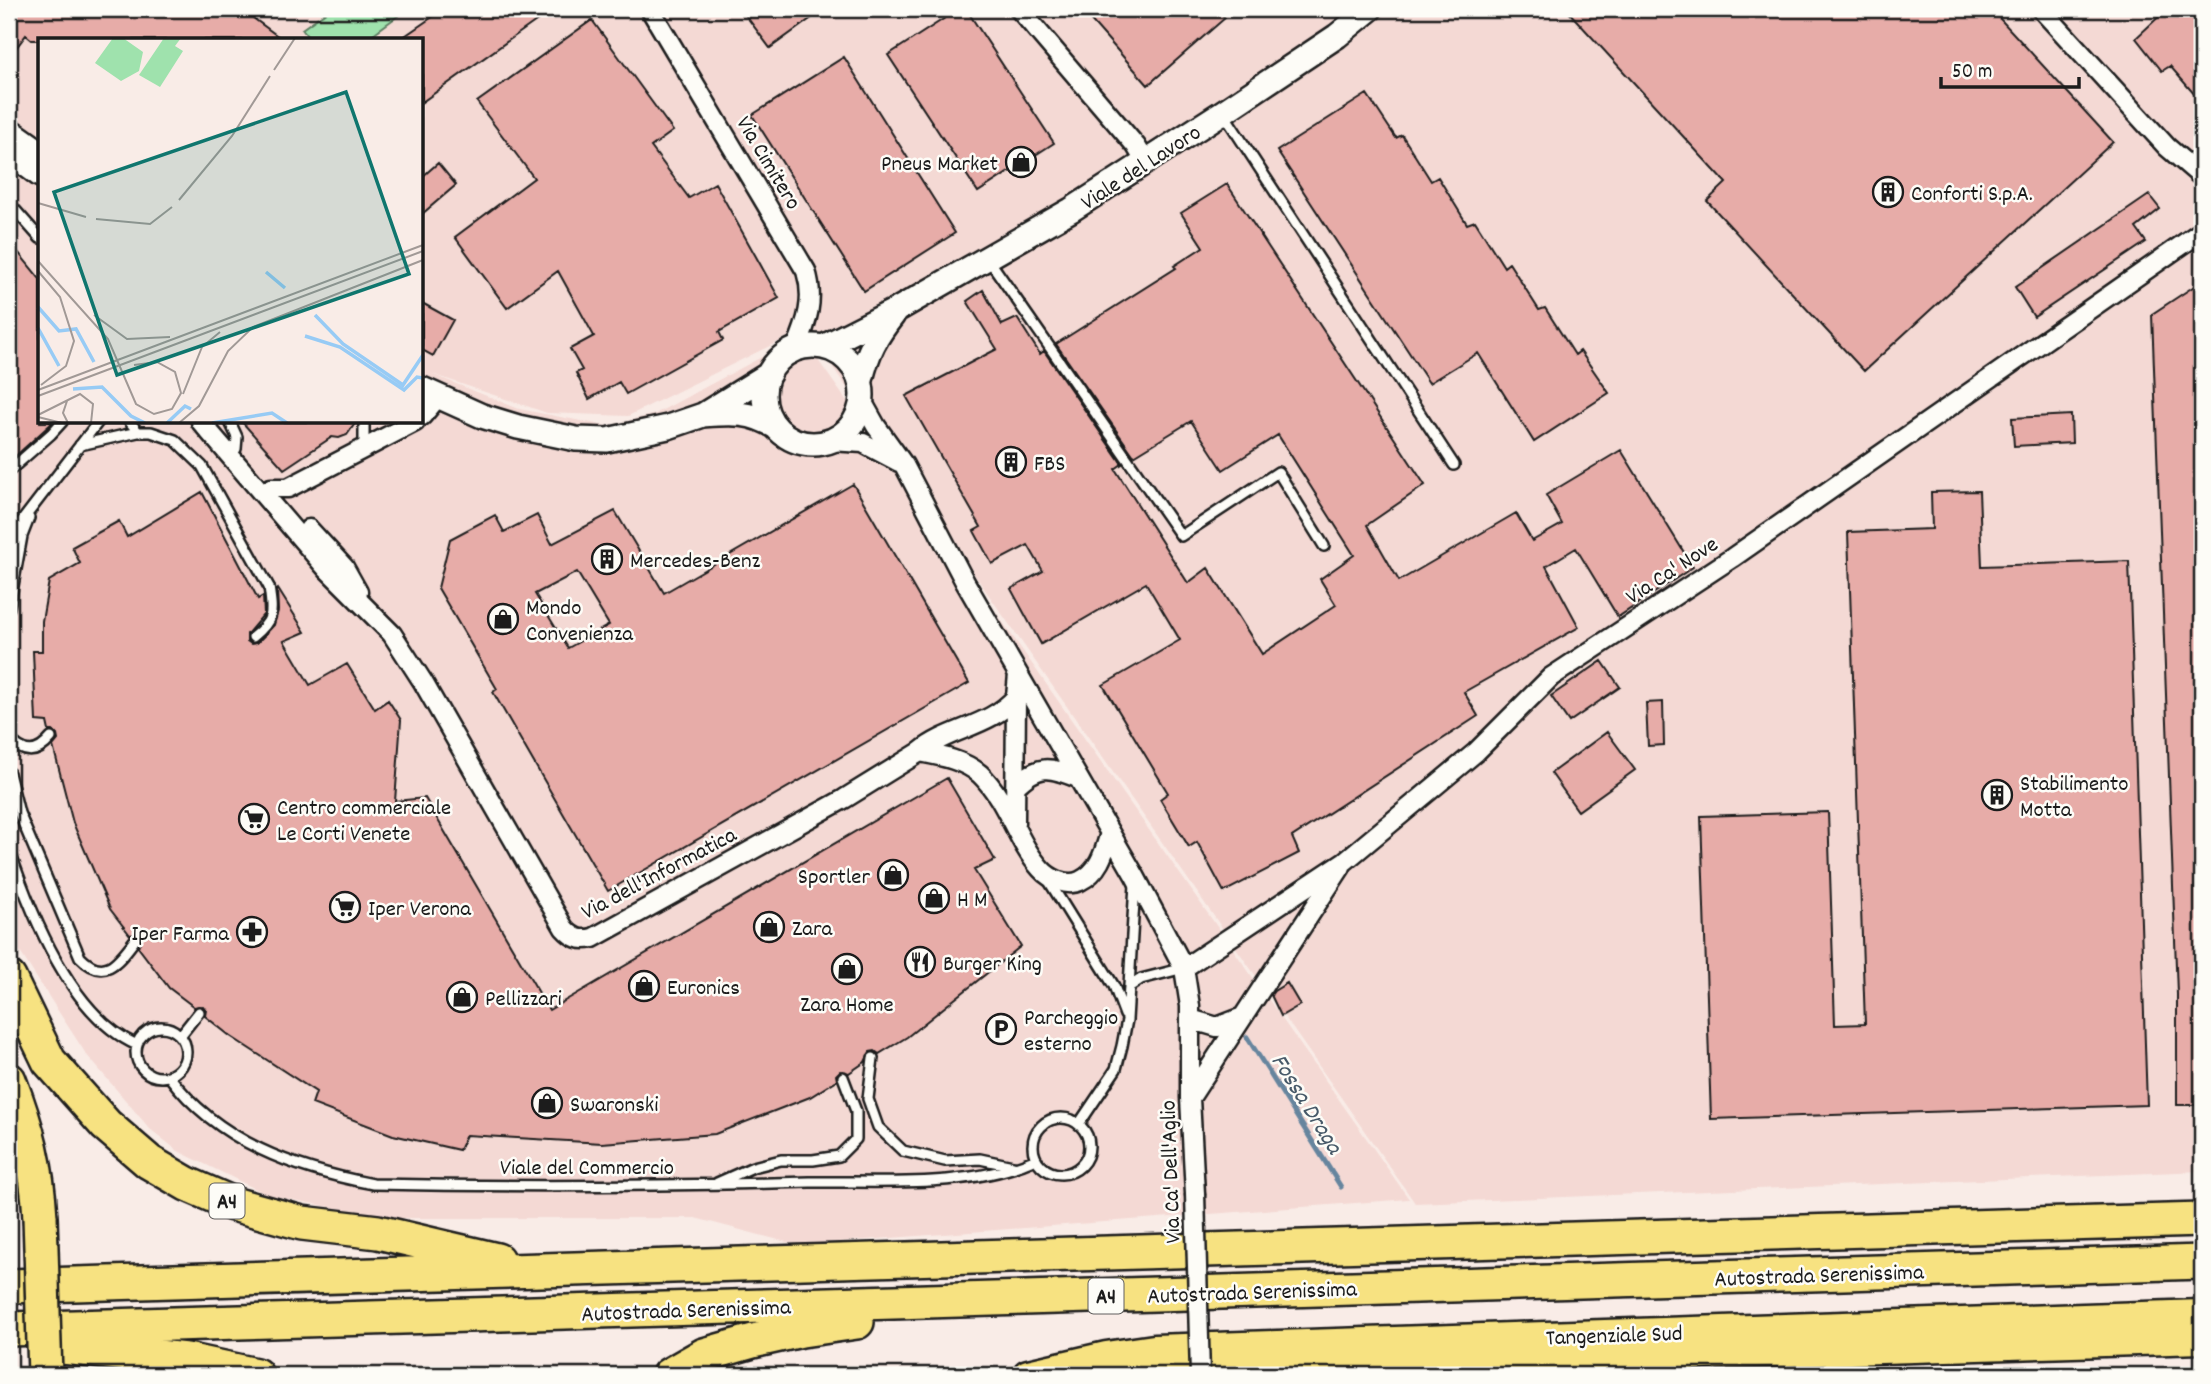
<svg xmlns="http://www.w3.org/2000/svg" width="2211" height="1384" viewBox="0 0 2211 1384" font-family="Dekko,sans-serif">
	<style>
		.built { fill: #f4d9d4 }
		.green { fill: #9fe2ad; stroke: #5e7f64; stroke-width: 2 }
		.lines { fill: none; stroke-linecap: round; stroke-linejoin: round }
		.stream { stroke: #66859e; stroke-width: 5 }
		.building { fill: #e7aca8; stroke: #1c1c1c; stroke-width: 2; fill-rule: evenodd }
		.service-casing { stroke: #1c1c1c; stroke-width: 14 }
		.minor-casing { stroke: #1c1c1c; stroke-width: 23 }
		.tertiary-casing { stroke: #1c1c1c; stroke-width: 28 }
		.trunk-casing { stroke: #1c1c1c; stroke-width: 35 }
		.motorway-casing { stroke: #1c1c1c; stroke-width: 38 }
		.service { stroke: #fdfcf7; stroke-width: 9 }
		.minor { stroke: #fdfcf7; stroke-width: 18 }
		.tertiary { stroke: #fdfcf7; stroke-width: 23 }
		.trunk { stroke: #f7e281; stroke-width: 30 }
		.motorway { stroke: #f7e281; stroke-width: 33 }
		.minor-bridge-casing { stroke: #1c1c1c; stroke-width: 23; stroke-linecap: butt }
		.motorway-bridge-casing { stroke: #1c1c1c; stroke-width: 38; stroke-linecap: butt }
		.minor-bridge { stroke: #fdfcf7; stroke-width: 18 }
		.motorway-bridge { stroke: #f7e281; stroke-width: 33 }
		.labels { text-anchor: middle; stroke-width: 5; stroke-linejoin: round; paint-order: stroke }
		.shield { fill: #fdfcf7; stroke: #605f5e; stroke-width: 2 }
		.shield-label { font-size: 21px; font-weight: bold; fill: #1c1c1c }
		.street-label { font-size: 23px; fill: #1c1c1c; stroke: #fdfcf7 }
		.poi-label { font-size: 23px; fill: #1c1c1c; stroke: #fdfcf7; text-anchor: start }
		.water-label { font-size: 24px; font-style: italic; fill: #475968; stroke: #fdfcf7 }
		.inset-river { fill: none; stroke: #97cbf5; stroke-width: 3.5 }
		.inset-road { fill: none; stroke: #a19996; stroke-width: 2 }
		.view { fill: #0f766e; fill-opacity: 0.15; stroke: #0f766e; stroke-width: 3.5 }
		.inset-edge { fill: none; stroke: #1c1c1c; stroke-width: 3.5 }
	</style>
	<rect width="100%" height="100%" fill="#f9ece7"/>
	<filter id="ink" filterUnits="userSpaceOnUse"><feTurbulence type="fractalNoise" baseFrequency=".0143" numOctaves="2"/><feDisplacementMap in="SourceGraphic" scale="14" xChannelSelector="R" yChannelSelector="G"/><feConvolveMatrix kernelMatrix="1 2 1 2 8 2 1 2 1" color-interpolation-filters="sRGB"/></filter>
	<g filter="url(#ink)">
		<path class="built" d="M9,9H2202V1171L1415,1203L981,584L806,328L628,416L547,413L429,373L519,409L607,426L655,414L801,336L1409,1199L798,1245L695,1218H386L268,1195L178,1151L150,1129L86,1054L9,935V119L40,140V422H422V40H40V138L9,117Z"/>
		<path class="green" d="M330,9H405L406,10L365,40H310L302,29Z"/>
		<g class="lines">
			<path class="stream" d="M1247,1037L1341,1187"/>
		</g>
		<path class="building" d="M9,9H241L283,40H32L26,35L9,57Z
			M444,9H553L422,102V40H399Z
			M741,9H824L770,48Z
			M959,9H966L1054,143L978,192L888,55Z
			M1081,9H1217L1225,18L1148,85Z
			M1566,9H1991L2113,142L1864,371L1707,201L1726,183Z
			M2167,9H2202V103L2170,66L2162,71L2136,38Z
			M592,20L673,131L651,147L689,198L715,183L779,298L719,332L723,340L626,394L619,382L589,399L576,373L582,370L570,349L594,336L558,271L507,308L455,237L534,178L477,102Z
			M844,57L955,233L864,291L752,115Z
			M1367,94L1396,138L1402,135L1431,181L1438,177L1467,224L1475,221L1504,267L1509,263L1539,310L1545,308L1575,355L1580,351L1609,393L1534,442L1478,353L1429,383L1277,151Z
			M438,163L456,185L422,214V177Z
			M1227,184L1425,485L1367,525L1399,581L1516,513L1532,541L1562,524L1546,495L1621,450L1693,567L1618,617L1576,548L1546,566L1579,627L1464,692L1478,716L1292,837L1299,853L1224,892L1197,842L1189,847L1160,799L1168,793L1103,685L1180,640L1146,583L1041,644L1011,589L1043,571L1028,545L992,564L974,531L981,527L906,396L997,349L967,301L983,290L1002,325L1017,318L1040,354L1044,351L1122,464L1115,469L1188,583L1208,568L1262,654L1336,605L1320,579L1354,555L1278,435L1223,470L1191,421L1134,456L1056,344L1176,268L1174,266L1203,247L1181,213Z
			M2149,195L2160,209L2136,228L2146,242L2034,317L2015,287Z
			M9,241L40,279V422H53L9,462Z
			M2202,281V1105H2177V994L2152,314Z
			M422,303L453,320L433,356L422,350Z
			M2071,415L2072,443L2014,446L2012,418Z
			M242,422H356L347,435L339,438L332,437L284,469Z
			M853,484L969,683L608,891L493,692L497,689L438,588L450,539L495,515L504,532L537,515L552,544L615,511L664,593ZM577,572L609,625L568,648L535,594Z
			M1979,491L1982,566L2129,561L2147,1105L1711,1119L1701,816L1828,812L1835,1025L1865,1024L1848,532L1932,529L1931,492Z
			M202,492L258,599L263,596L264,614L247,634V641L251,644L257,643L274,625L278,611L277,590L278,589L305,632L284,641L310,685L347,664L375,709L388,700L401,720L395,801L425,798L549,1010L947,778L995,860L974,870L1021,946L907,1037L879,1054L875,1051L870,1052L865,1062L849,1073L840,1071L836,1075L837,1080L810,1097L715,1134L602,1143L466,1135L459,1150L393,1135L312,1104L316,1092L230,1036L205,1016L206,1010L203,1006L194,1007L169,988L138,947L140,938L136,934L130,935L110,909L73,823L53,746L58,740L57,735L53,731H49L47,722L36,721L33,651H42V621L49,581L80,563L72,547L119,521L127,537Z
			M1602,661L1620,687L1569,722L1551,696Z
			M1663,702L1664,745L1648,746L1646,703Z
			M1607,732L1635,770L1578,811L1551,773Z
			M1287,983L1300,1005L1281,1016L1271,995L1274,991Z"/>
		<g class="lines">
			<g class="service-casing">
				<path id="service" d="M1224,114L1454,465
					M9,203L40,238
					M989,260L1181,536L1278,472L1324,546
					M130,422L138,432
					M230,422L237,437L236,449
					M364,422V448
					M80,445L138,432H151L175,440L202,466L269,587C273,614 274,620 253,637
					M9,471L51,434L62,422
					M9,543L15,530L98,422
					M9,608L22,536L29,518
					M9,738C24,755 37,755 51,738
					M9,773L19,813L80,957C104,982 118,962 134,941
					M9,849C31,914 71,1016 137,1045
					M1047,878L1114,986L1125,1015
					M1129,987L1141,979L1184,968
					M136 1052a25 25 0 1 1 50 0a25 25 0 1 1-50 0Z
					M180,1036L199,1012
					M873,1058L868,1099L878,1127L903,1151L945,1161L980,1159L1013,1166
					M169,1076C218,1142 295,1169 373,1184C519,1187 664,1186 810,1182C881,1181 970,1189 1036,1159
					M1033 1146a28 28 0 1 1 56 0a28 28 0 1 1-56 0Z
					M1079,1124L1116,1069L1122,1046L1127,1020L1135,884
					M717,1183L753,1167L781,1160H813L839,1156L856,1139V1111L843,1077"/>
			</g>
			<g class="minor-casing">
				<path id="minor" d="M650,9L806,271C815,299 807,323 796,348
					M1019,9L1136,146L1145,161
					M2041,9L2167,147L2202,177
					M862,401L876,426L904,465L965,582L1135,876L1184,968L1190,1006V1098L1195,1194
					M422,416L438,397
					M201,422L327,569L392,634L423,682L564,928C573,938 580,941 593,938L844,799L920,752C949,728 990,727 1016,697L1018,674
					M830,441L863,443L899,462
					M271,488H288L415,422
					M309,529L344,567L358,592
					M920,752C941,756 964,760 980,774C1008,801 1016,841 1041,869C1050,879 1067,887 1080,881C1099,872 1104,853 1110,833
					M1015,787C1039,763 1049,767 1078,778
					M1015,823L1016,697
					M1184,968L1345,861L1476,752L1551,677L1732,558L2202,231
					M1190,1019L1217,1027L1243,1017
					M1190,1098L1341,867"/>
			</g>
			<g class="tertiary-casing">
				<path id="tertiary" d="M9,130L40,152
					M9,152L40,175
					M825,346L900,308L1071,210L1223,112L1337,36L1370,9
					M764 395a49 49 0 1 1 98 0a49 49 0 1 1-98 0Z
					M861,380C868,351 875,338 893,315
					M422,389L482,416L518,427L576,439L607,440L668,427L703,415L769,374
					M703,415C731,413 751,411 776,427"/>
			</g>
			<g class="trunk-casing">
				<path id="trunk" d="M1028,1375L1106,1357L1154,1350L2202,1315
					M1147,1375L1216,1369L2202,1338"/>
			</g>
			<g class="motorway-casing">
				<path id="motorway" d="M9,978L49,1061L106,1125L149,1162L187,1184L233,1204L302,1223L378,1232L497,1260
					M9,1080C28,1129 37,1165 40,1217
					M9,1286L2202,1220
					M9,1329L2202,1262
					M53,1346L186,1360L256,1375
					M669,1375L704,1355L753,1341L802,1330L857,1322"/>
			</g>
			<use href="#service" class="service"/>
			<use href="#minor" class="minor"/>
			<use href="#tertiary" class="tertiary"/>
			<use href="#trunk" class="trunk"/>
			<use href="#motorway" class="motorway"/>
			<g class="minor-bridge-casing">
				<path id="minor-bridge" d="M1195,1194L1200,1375"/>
			</g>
			<g class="motorway-bridge-casing">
				<path id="motorway-bridge" d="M40,1217L45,1375"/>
			</g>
			<use href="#minor-bridge" class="minor-bridge"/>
			<use href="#motorway-bridge" class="motorway-bridge"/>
		</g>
	</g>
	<defs>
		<g id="shop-ring" transform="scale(1.575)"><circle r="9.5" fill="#fdfcf7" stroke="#1c1c1c" stroke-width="1.5"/><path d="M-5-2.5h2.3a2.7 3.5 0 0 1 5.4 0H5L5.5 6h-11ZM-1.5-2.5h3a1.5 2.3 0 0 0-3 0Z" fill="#1c1c1c"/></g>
		<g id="building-ring" transform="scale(1.575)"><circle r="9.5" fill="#fdfcf7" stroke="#1c1c1c" stroke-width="1.5"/><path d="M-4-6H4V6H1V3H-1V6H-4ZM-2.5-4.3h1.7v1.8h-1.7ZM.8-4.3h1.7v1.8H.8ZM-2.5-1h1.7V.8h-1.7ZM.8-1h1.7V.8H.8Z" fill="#1c1c1c"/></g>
		<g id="supermarket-ring" transform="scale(1.575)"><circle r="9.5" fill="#fdfcf7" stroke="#1c1c1c" stroke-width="1.5"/><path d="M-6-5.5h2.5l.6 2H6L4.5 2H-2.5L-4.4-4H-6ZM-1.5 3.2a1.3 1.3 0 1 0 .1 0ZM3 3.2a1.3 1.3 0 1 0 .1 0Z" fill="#1c1c1c"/></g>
		<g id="pharmacy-ring" transform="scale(1.575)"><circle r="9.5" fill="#fdfcf7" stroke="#1c1c1c" stroke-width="1.5"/><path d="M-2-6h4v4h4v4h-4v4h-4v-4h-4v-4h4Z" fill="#1c1c1c"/></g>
		<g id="restaurant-ring" transform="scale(1.575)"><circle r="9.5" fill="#fdfcf7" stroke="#1c1c1c" stroke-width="1.5"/><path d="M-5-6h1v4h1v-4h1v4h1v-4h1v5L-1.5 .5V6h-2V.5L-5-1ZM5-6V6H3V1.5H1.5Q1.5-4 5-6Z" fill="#1c1c1c"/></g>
		<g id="parking-ring" transform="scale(1.575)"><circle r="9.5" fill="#fdfcf7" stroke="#1c1c1c" stroke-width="1.5"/><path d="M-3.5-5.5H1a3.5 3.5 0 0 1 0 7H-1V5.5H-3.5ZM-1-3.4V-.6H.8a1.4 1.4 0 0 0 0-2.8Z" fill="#1c1c1c"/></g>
	</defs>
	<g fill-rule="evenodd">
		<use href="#shop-ring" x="1021" y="162"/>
		<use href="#building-ring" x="1888" y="192"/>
		<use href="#building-ring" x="1011" y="462"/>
		<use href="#building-ring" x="607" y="559"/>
		<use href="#shop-ring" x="503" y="619"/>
		<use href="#building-ring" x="1997" y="795"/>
		<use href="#supermarket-ring" x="254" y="819"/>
		<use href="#shop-ring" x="893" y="875"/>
		<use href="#shop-ring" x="934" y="898"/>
		<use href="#supermarket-ring" x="345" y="907"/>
		<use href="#shop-ring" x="769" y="927"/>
		<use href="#pharmacy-ring" x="252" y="932"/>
		<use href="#restaurant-ring" x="920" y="962"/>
		<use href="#shop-ring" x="847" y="969"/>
		<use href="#shop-ring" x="644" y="986"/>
		<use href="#shop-ring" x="462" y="997"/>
		<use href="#parking-ring" x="1001" y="1029"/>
		<use href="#shop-ring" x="547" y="1103"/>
	</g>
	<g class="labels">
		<g class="shield">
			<rect x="209.5" y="1183.5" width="35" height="35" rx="5"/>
			<rect x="1088.5" y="1278.5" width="35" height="35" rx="5"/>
		</g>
		<g class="shield-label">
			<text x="227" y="1208">A4</text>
			<text x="1106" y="1303">A4</text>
		</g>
		<g class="street-label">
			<text transform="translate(770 162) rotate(59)" y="8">Via Cimitero</text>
			<text transform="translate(1140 166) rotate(-33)" y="8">Viale del Lavoro</text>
			<text transform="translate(1671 569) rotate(-33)" y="8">Via Ca' Nove</text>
			<text transform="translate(658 872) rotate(-28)" y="8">Via dell'Informatica</text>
			<text x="587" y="1174">Viale del Commercio</text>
			<text transform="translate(1169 1172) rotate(-92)" y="8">Via Ca' Dell'Aglio</text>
			<text transform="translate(1819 1274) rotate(-2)" y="8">Autostrada Serenissima</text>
			<text transform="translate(1252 1291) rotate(-2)" y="8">Autostrada Serenissima</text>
			<text transform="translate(686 1309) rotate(-2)" y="8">Autostrada Serenissima</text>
			<text transform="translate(1614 1334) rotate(-2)" y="8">Tangenziale Sud</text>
		</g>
		<g class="poi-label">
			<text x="998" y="170" text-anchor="end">Pneus Market</text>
			<text x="1911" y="200">Conforti S.p.A.</text>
			<text x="1034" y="470">FBS</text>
			<text x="630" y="567">Mercedes-Benz</text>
			<text x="526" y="614">Mondo<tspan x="526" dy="26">Convenienza</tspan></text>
			<text x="2020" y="790">Stabilimento<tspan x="2020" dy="26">Motta</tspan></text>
			<text x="277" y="814">Centro commerciale<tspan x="277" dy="26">Le Corti Venete</tspan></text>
			<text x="870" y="883" text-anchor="end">Sportler</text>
			<text x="957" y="906">H M</text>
			<text x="368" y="915">Iper Verona</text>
			<text x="792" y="935">Zara</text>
			<text x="229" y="940" text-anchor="end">Iper Farma</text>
			<text x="943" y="970">Burger King</text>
			<text x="667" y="994">Euronics</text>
			<text x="485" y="1005">Pellizzari</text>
			<text x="847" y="1011" text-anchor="middle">Zara Home</text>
			<text x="1024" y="1024">Parcheggio<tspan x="1024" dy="26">esterno</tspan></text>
			<text x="570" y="1111">Swaronski</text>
		</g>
		<g class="water-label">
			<text transform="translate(1308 1103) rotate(58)" y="8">Fossa Draga</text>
		</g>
	</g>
	<g transform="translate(38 38)">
		<rect width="385" height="385" fill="#f9ece7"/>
		<path d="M75,0H85L105,14L101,33L83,43L57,25ZM126,0H143L137,8L145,13L122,49L101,37Z" fill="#9fe2ad"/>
		<path class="inset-river" d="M228,234L247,250M0,269L21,293L38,291L56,324M277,277L305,306L365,347L385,317M0,290L21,328M267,298L302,309L366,352L379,339L385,340M35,351L64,349L93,378L107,385M129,385L147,368L153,371M174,385L234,375L249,385"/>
		<path class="inset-road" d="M236,32L257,0M141,162L194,98L232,38M0,165L48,179M58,181L112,186L134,169M0,223L70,301L98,366L116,376L134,371L143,355L137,334L119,324L96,327M0,233L22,259L36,303L28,328L3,347M56,277L89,301L132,299M0,352L385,207M145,356L164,309L182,294M0,358L385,213M29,363L25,375L30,385M0,377L42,356L55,366L53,385M0,379L24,385M141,385L161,368L190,313L215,289L385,222"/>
		<path class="view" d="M308,54L371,236L79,337L16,154Z"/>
		<rect width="385" height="385" class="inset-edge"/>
	</g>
	<rect width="2211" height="1384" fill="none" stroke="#fdfcf7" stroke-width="35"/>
	<rect x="18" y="18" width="2176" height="1349" fill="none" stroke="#1c1c1c" stroke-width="2.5" filter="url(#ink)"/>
	<path d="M1941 77v10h138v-10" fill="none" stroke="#1c1c1c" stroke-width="3.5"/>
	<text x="1952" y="77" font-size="21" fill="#1c1c1c" stroke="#fdfcf7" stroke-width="5" paint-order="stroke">50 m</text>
</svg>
